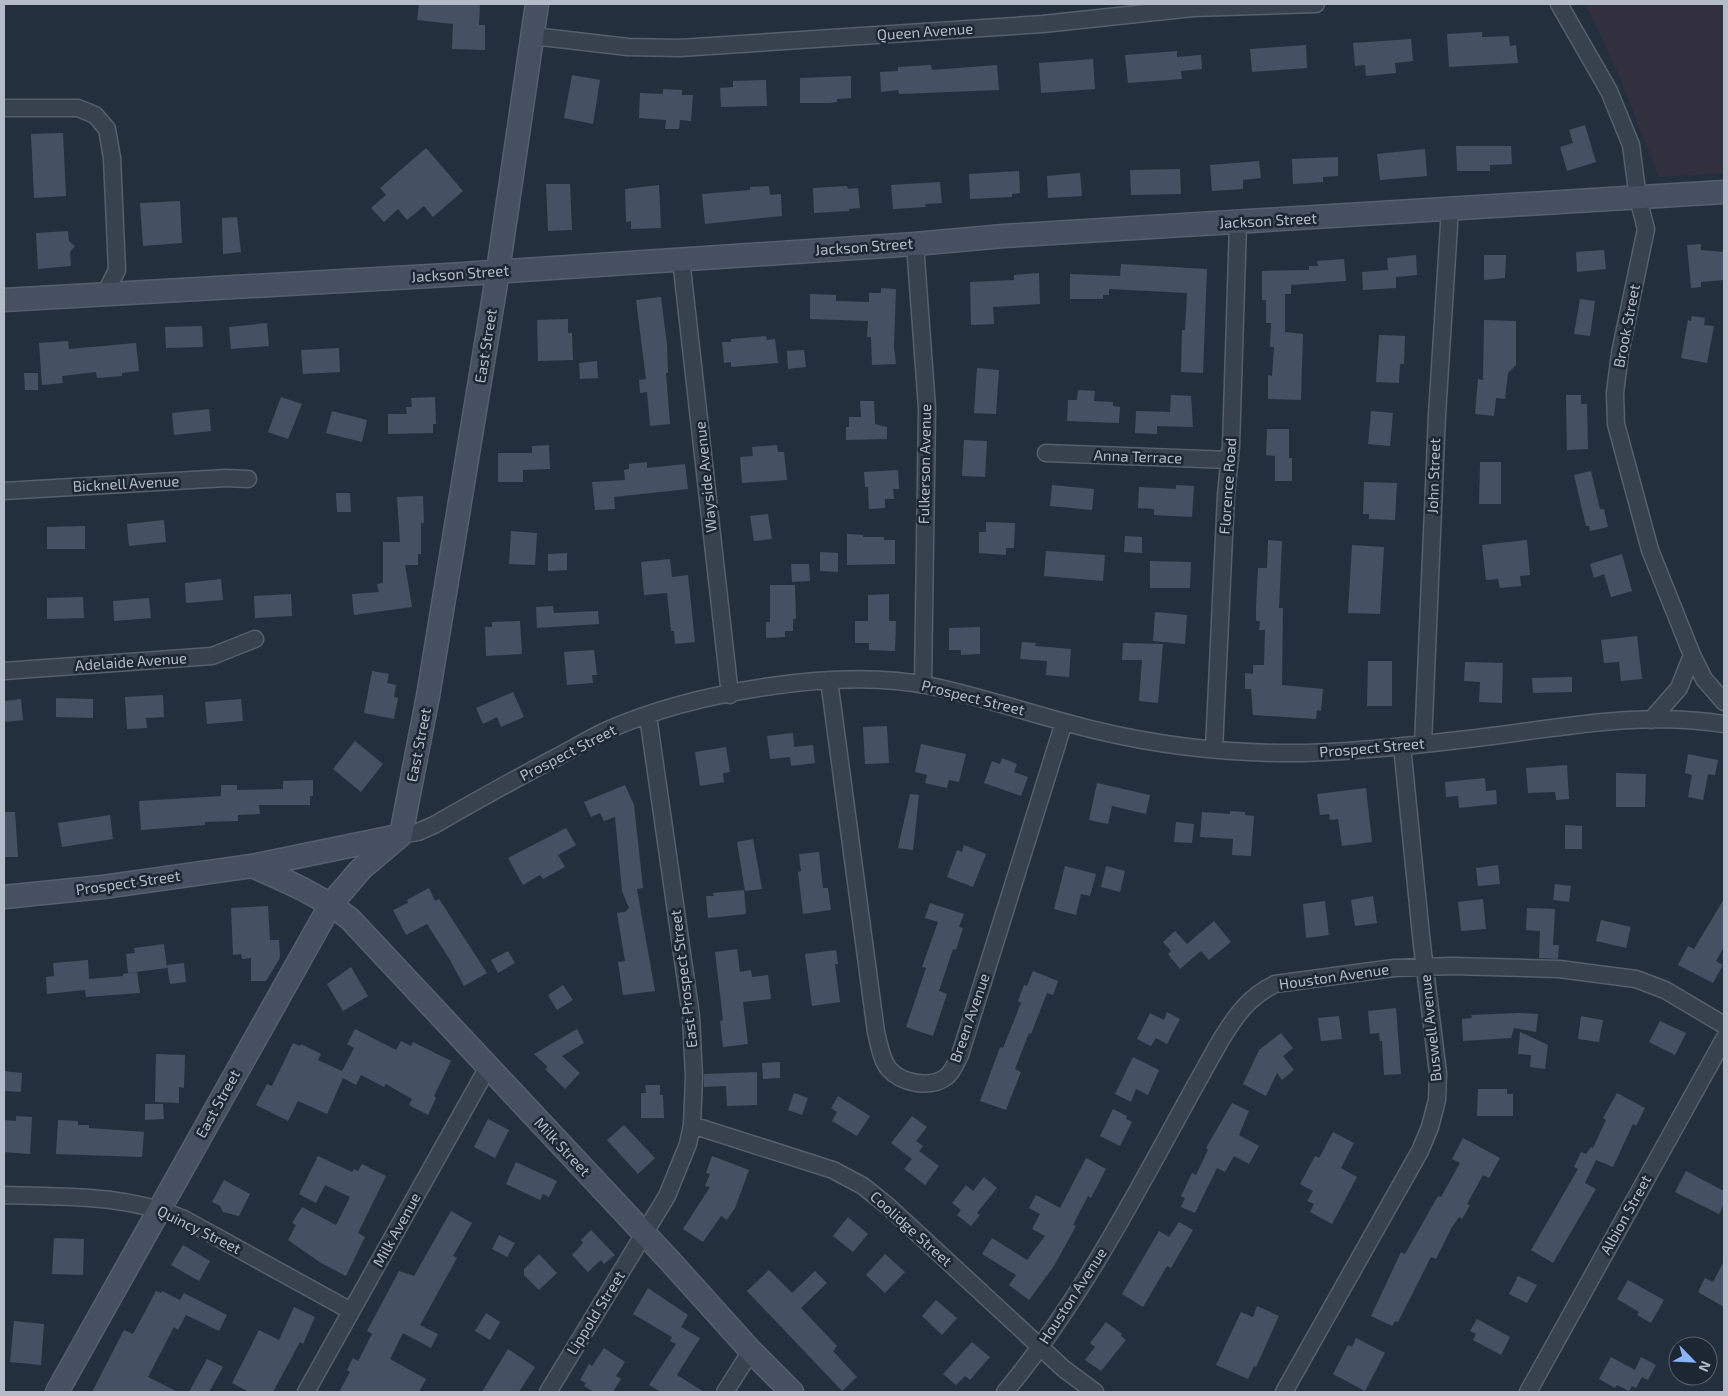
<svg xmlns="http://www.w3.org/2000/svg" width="1728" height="1396" viewBox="0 0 1728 1396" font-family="'Exo 2',sans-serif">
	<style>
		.medical { fill: #32303f }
		.building { fill: #455162 }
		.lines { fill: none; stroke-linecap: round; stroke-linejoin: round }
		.street-casing { stroke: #565f6c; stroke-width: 19 }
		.secondary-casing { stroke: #565f6c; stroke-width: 25 }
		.street { stroke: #38414e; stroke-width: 16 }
		.secondary { stroke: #465061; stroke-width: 22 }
		.labels { text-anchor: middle; stroke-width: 5; stroke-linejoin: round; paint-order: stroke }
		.street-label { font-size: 15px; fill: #b4bcc9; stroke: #1d2633 }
	</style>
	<rect width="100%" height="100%" fill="#242f3e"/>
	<path class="medical" d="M1583,4H1724V173L1659,177L1619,75L1590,13Z"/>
	<path class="building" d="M419,4H480L479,25H485V50L452,49L453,24L417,20Z
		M1482,32V37L1509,36L1510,46L1516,45L1518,63L1449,67L1447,34Z
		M1411,39L1413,61L1395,63L1396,73L1366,76L1365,65L1355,66L1353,43Z
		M1306,45L1307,68L1252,72L1250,49Z
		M1177,51V57L1201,55L1202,69L1181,71L1182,79L1128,83L1125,55Z
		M1093,59L1095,89L1041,93L1039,63Z
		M931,65L932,70L997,65L999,90L899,94L898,90L881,92L880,72L898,71V67Z
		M572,75L600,80L593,124L564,118Z
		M851,76V98L837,99V102L829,103H800V78Z
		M766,80L767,106L721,107L720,88L733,87V81Z
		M663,89L682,90V95H693L691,121L680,120L679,129H665L666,120L639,118L640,93L663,94Z
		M1585,125L1596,162L1567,171L1560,147L1573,143L1569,130Z
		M63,133L66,196L34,198L31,134Z
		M1456,146H1511L1512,164L1490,165V171H1457Z
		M426,148L463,191L433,217L424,206L407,220L398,209L384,222L371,208L386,195L380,188Z
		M1425,149L1427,176L1380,180L1377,154Z
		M1338,157V176L1323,177V182L1293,184L1292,159Z
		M1259,161L1261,178L1243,180V189L1212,191L1210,165Z
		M1180,169L1181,194L1131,195L1130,170Z
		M1019,171L1020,193L1012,194V197L970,199L969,174Z
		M1080,173L1082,196L1048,198L1047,176Z
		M940,182L942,203L925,204L926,207L893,209L891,185Z
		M546,184H570L572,230L548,231Z
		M659,185L661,228L631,229V221L626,222L625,189Z
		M769,186L770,195L781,194L782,216L705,224L702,194L750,190V187Z
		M847,186L848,189L858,188L860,208L849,209V211L814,213L813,188Z
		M180,201L182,243L143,246L140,203Z
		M237,217L241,252L223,254L222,218Z
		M68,231L69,241L75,246L70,252L71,266L38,269L36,233Z
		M1701,244V250L1724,252V280L1701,282V287L1691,288L1687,245Z
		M1604,250L1606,269L1577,272L1576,252Z
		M1416,255L1417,275L1396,277V288L1363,290L1362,272L1388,270L1387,258Z
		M1484,255H1506L1505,278L1484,280Z
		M1344,259L1346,281L1291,285V294H1285V332L1303,334L1301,400L1268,399V375L1272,376L1274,347H1270L1271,323H1266V300H1262V271L1309,270V266H1318L1317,261Z
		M1121,264L1207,269L1203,373L1181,372L1182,330H1185L1187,293L1109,289V295H1103V299H1070V274L1120,276Z
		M1039,273L1040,304L993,307L994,324L971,325L970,282L1014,280V275Z
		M881,288L896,289L894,347L896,364L872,365L871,337H867L868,321L810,319V294L836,295V301L869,302V293H881Z
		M661,297L667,345L668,373H666L670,424L650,426L647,392L640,393L639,380L646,379L636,300Z
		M1580,299L1595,301L1590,336L1574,334Z
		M1692,316L1705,318L1704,325L1714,326L1707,363L1681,358L1688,320L1691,321Z
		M568,319V333H572L573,360L538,361L537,320Z
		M1484,320L1516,321V365L1508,373L1505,399L1496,398L1494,416L1475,414L1478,379L1483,380Z
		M267,323L269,346L231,349L229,327Z
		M202,326L203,347L166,348L165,327Z
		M1379,335L1405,336L1404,364H1400L1399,383L1376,382Z
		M766,336L767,340L775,339L778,363L731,367V362L724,363L722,342H731V339Z
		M68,341L69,349L136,343L139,371L122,373V376L97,378L96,372L62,376L63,383L42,385L39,343Z
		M339,348L340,372L303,374L301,350Z
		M804,350L806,367L788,369L787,351Z
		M597,361L598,378L580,379L579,363Z
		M977,368L999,370L996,414L974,413Z
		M24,373H38V390H25Z
		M1078,390L1095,391L1094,401L1113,402V406L1120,407L1119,423L1067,421L1068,400H1077Z
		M1171,395L1191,396L1193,427L1157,426V434L1135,433L1136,411L1170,412Z
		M1566,395H1581V404H1587L1588,449L1567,450Z
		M281,397L302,404L288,439L268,432Z
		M435,397L436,424H433V433L388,434V414H407L406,407H412L411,398Z
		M860,401H874L875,424L887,427V439L846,440V427H849V417H861Z
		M209,409L211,431L174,435L172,413Z
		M332,411L367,420L362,442L326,433Z
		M1371,411L1393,413L1390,446L1368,444Z
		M1267,429H1289V458H1292V481H1275V456L1266,455Z
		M964,440L987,441L985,477L962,476Z
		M549,445L550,469L523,470V482H498V453H532V446Z
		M777,445L778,452H784L787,480L742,483L740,457L753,456L752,447Z
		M647,462V468L685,464L688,489L614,497L615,509L595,510L592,482L625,480L624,470L629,469V464Z
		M1480,462H1501V504H1479Z
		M898,470L899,489H893L894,499H885V508L869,509L868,487H865L864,472Z
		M1591,471L1600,509H1604L1608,527L1590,531L1589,526H1586L1574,475Z
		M1364,482L1397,483L1395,520L1369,519V514H1363Z
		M1052,485L1094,489L1092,510L1050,506Z
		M1176,485L1194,486L1192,517L1154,515V509L1138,508L1139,487L1176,489Z
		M336,493H350L351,512H337Z
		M423,496L424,523H421V554H418V565H405L412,607L354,615L352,594L379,592L377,584L383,583V542H400L397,497Z
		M768,514L772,539L754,541L750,516Z
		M164,520L166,542L129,546L127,524Z
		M986,522L1015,523L1014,548H1006V555L979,553V532H986Z
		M85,526V549H47V527Z
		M511,531L537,533L535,565L509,564Z
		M847,534L863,535V537H884V540H895V564L847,565Z
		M1125,536L1142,537V553L1124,552Z
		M1268,540L1282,541L1279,608H1283L1282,685L1323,689L1321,711L1317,710L1316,719L1253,715L1251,689H1245V673L1253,674V665H1264L1265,630H1259L1260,621H1256V607L1258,568H1267Z
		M1527,540L1530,575L1520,576L1521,586L1500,588L1498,579L1486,580L1482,545Z
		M1352,545L1384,547L1380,614L1348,613Z
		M1046,551L1105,555L1103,581L1044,576Z
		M820,552L838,553V572L820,571Z
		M567,553V570L548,571V554Z
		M1622,554L1632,591L1611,597L1604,574L1594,578L1590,564Z
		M670,559L672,577L688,575L695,642L675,644L674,631H671L667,593L644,595L641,562Z
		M1150,561L1191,562L1190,588H1150Z
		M791,564H809L810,581L792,582Z
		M221,579L223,600L186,603L185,583Z
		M770,585H795L796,619H793V631H785V637L766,638V622H770Z
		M291,594L292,616L255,618L254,596Z
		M889,594V621H896L895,651L869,650V643H855V621H868V595Z
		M83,597L84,618L47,619V598Z
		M149,598L151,618L114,621L113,601Z
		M553,606L554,613L598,611L599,624L537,628L536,607Z
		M1155,612L1187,615L1185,644L1153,641Z
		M520,621L522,654L486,656L485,627H492V622Z
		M980,627V654L961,655V650H949V628Z
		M1637,636L1642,679L1621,681L1619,662L1604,663L1601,640Z
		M1022,642L1036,643L1035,646L1071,649L1069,677L1046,675L1047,661L1020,659Z
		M1123,643L1163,644L1158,703L1139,701L1142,660H1122Z
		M594,650L597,675H592L593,683L567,685L564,652Z
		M1368,661H1392V706H1367Z
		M1465,662L1503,663L1502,703L1479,702L1480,682L1464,681Z
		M372,671L389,674L387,683L396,685L394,697L398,698L394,719L364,713Z
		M1572,677V692L1533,693L1532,678Z
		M513,692L524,717L501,727L497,717L483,724L476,708Z
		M163,695L164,717L146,718L147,728L127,729L125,697Z
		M56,698L93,699V718L56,717Z
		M21,699L23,720L4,722V701Z
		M241,699L243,721L207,724L205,702Z
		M887,726L889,763L865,764L863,727Z
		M793,733L794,747L813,745L815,763L791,766L790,757L770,759L767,736Z
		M355,741L383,764L361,792L333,769Z
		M921,744L966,754L959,782L949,780L947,788L925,783L927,775L915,772Z
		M726,747L730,772L723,773L724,782L700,786L695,752Z
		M1688,754L1718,760L1715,775L1708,774L1703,800L1688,797L1692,775L1685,773Z
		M1002,758L1017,764L1014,772L1028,777L1021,796L984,783L992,761L1000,764Z
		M1567,765L1569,799L1556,800L1555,792L1528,793L1526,768Z
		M1616,773L1646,774L1645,807H1616Z
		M1485,778L1486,791L1496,790L1497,804L1459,808L1458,796L1446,797L1445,782Z
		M313,780V796H310V805H259L260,814L238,815V821L205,822V825L141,830L139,801L221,796V785H237V790L283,789V781Z
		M1097,783L1150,795L1146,814L1112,806L1108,824L1089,820Z
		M625,785L634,805L643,888L637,889L655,991L623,995L618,962L625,961L617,913L625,912L629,908L622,891L615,817L604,821L600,813L591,817L584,802Z
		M1366,788L1372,842L1342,846L1338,819L1330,820L1329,814L1320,815L1317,794Z
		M910,794L919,795L913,850L898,848Z
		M1230,811L1245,812V815L1254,816L1251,856L1232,855L1233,839L1200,837L1202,812L1230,814Z
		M4,812H15L18,857H4Z
		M110,815L113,839L62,847L58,823Z
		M1176,822L1194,824L1192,843L1174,842Z
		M1565,825L1582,826V849H1565Z
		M566,828L576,845L558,855L565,867L543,879L540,875L523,885L508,858Z
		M753,839L762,889L745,891L737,842Z
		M964,845L986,854L973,887L947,877L957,850L962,852Z
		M819,852L823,888H828L831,910L803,914L798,872L801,871L799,854Z
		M1498,865L1500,884L1478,886L1476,868Z
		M1065,866L1096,874L1090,896L1081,894L1076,915L1054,909Z
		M1106,866L1125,871L1120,892L1101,887Z
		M1555,884L1571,886L1569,902L1553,900Z
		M429,888L435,901L439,899L487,973L464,986L450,960L427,924L406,935L393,910L408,903L407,900Z
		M744,890L746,914L708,918L706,896H714L713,893Z
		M1373,896L1377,923L1355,926L1351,900Z
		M1483,899L1486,929L1461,931L1458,902Z
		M1724,899V947L1716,961L1723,965L1713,983L1678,965L1688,946L1694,949Z
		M1325,901L1329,935L1306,938L1303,904Z
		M930,903L964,914L959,927L963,928L956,950L953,949L939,991L947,994L933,1036L906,1027L926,968L922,967L938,922L925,918Z
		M268,906L270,940H279L280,958L266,981H251V958L242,959L241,954L233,955L231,908Z
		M1527,908L1555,909L1553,945H1559L1558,959L1539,958L1540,931L1526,930Z
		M1601,920L1631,927L1626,948L1596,941Z
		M1214,921L1231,942L1209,960L1201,951L1180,969L1168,954L1171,951L1163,942L1175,931L1187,944Z
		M164,944L167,968L128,973L126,954L135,953L134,948Z
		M737,949L740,972L751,970L752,977L768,975L771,999L743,1002L748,1044L723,1047L720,1021L723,1020L715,952Z
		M836,950L838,964H835L840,1002L812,1006L805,954Z
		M508,951L515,963L498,973L491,960Z
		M88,960L89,979L123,976V974L137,972L140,993L86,997L85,990L47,994L46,977L54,976L53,963Z
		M184,963L186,982L170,984L167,965Z
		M351,967L368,996L343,1011L327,984Z
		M1033,971L1058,981L1053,995L1047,993L1031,1034L1029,1033L1015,1069L1021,1072L1006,1110L980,1101L1000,1047L1003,1048L1021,1003L1018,1001L1024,985L1027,986Z
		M563,985L573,1000L557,1010L548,995Z
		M1396,1008L1401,1074L1384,1075L1382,1041H1380L1379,1033L1370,1034L1368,1011Z
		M1167,1012L1180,1019L1167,1044L1156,1038L1151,1046L1137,1039L1150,1013L1164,1020Z
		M1519,1013L1538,1014L1536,1032L1514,1028L1511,1038L1463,1041L1462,1019L1472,1018L1471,1015Z
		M1339,1016L1342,1039L1321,1041L1318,1018Z
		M1581,1016L1603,1020L1599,1042L1578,1039Z
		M1660,1021L1686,1033L1675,1055L1649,1042Z
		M355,1029L396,1050L401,1041L411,1046L413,1042L451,1061L434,1096L436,1098L428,1115L409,1105L412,1099L386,1084L384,1087L361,1075L356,1085L343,1078L327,1114L298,1101L288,1121L256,1105L267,1084L272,1086L293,1043L300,1046L301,1044L321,1054L318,1060L342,1071L354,1048L347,1044Z
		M577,1029L584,1043L562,1056L580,1073L565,1089L545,1069L548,1067L534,1054Z
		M1520,1032L1548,1045L1545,1069L1530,1067L1531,1055L1518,1054Z
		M1281,1033L1293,1048L1283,1056L1294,1070L1282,1080L1277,1073L1266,1096L1243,1084L1259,1050Z
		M156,1054L185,1055L184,1088L179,1087V1103L155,1102Z
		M1133,1057L1159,1070L1148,1095L1136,1089L1131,1102L1115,1094Z
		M780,1062V1078L763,1079L762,1063Z
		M4,1071L22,1073L21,1092L4,1091Z
		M757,1072V1105L727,1106L726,1086L704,1087V1074Z
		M645,1085H660V1095H663L664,1118H641V1093H646Z
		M1478,1089H1507V1094H1513V1116H1477Z
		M794,1093L808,1098L802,1115L788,1110Z
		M1617,1093L1645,1108L1636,1126L1633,1124L1613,1167L1596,1160L1585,1183L1596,1189L1553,1263L1531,1250L1578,1169L1574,1167L1581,1152L1586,1154L1591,1147L1593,1148L1606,1120L1603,1118Z
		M838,1096L870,1116L857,1136L832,1121L837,1112L831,1108Z
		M1232,1103L1249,1111L1239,1135L1259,1146L1249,1164L1234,1156L1225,1172L1217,1168L1195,1213L1181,1207L1185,1198L1181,1196L1192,1173L1196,1175L1208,1150L1206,1148Z
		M145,1104H163L164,1119L145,1120Z
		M1113,1109L1127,1116L1126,1119L1132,1122L1120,1146L1100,1136Z
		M16,1116L32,1117L30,1154L4,1152V1120L16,1121Z
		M912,1116L927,1127L916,1141L923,1146L919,1151L939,1166L925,1185L904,1169L912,1159L891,1143Z
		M488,1119L509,1130L495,1158L474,1147Z
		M58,1120L78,1121V1125H89V1128L144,1132L142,1157L56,1154Z
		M624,1125L655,1158L638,1174L607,1140Z
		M1333,1132L1354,1143L1341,1168L1357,1177L1332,1224L1310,1212L1314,1204L1307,1201L1313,1191L1300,1184L1315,1156L1319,1158Z
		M1463,1138L1500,1158L1489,1178L1483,1175L1467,1204L1470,1205L1462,1219L1459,1217L1452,1227L1436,1259L1431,1257L1398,1322L1395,1321L1392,1326L1371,1316L1401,1252L1405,1254L1438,1196L1441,1197L1460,1163L1452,1159Z
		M318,1156L352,1172L354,1169L358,1171L362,1164L386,1176L358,1233L365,1237L346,1276L321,1263L288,1240L296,1225L292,1223L302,1207L336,1225L350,1197L325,1185L316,1203L299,1194Z
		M712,1156L749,1170L735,1208L727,1220L721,1216L703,1242L683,1229L710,1187L705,1186L710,1174L706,1173Z
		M1086,1158L1106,1169L1091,1198L1088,1196L1073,1225L1076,1226L1054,1266L1029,1300L1009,1285L1016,1275L982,1254L992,1238L1027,1260L1045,1236L1032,1229L1040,1214L1029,1208L1036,1195L1060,1208Z
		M516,1162L557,1181L549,1197L543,1194L540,1200L506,1184Z
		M1686,1171L1724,1191V1204L1719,1214L1675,1192Z
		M984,1177L997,1188L977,1213L980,1215L971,1226L957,1215L961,1210L952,1203L966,1185L973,1191Z
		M224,1180L250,1194L239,1216L223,1212L220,1206L212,1202Z
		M451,1211L472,1223L453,1256L457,1258L420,1325L438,1334L431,1348L403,1333L390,1359L426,1379L419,1392H339L350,1372L347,1370L353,1358L358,1361L372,1334L367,1331L399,1271L414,1276Z
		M848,1217L868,1234L853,1252L833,1236Z
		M1179,1222L1193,1230L1171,1268L1167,1266L1143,1307L1122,1294L1159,1231L1169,1237Z
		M591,1230L615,1255L604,1264L601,1260L588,1272L572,1255L583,1243L581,1240Z
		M499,1235L515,1243L507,1257L492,1249Z
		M54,1238L84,1239L83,1275L52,1274Z
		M183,1245L210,1261L199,1281L171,1265Z
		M539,1254L557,1273L539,1290L524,1275V1269Z
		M885,1254L905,1272L885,1293L866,1275Z
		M1724,1261V1307L1698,1292L1705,1278L1713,1282Z
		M769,1270L792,1293L815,1271L827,1283L801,1308L837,1346L833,1351L857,1377L842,1391L747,1291Z
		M1518,1276L1537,1285L1527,1303L1509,1294Z
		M1628,1280L1664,1300L1651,1323L1637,1315L1639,1312L1617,1299Z
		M648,1288L688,1315L681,1327L700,1338L677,1375L704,1392H661L649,1385L676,1344L670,1341L672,1337L633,1314Z
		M156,1291L161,1293L162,1291L180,1300L184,1293L227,1315L219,1331L186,1315L178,1330L174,1327L148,1377L178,1392H92L124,1330L133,1334Z
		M936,1300L957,1318L942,1335L922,1316Z
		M1257,1306L1279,1316L1256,1367L1254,1366L1248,1379L1216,1365L1241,1312L1253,1317Z
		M294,1307L315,1317L303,1344L300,1342L273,1392H249L232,1383L259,1330L279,1340Z
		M486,1313L500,1322L490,1340L475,1331Z
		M1477,1319L1510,1337L1501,1355L1473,1340L1476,1334L1470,1331Z
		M14,1321L44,1324L41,1365L10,1362Z
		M1106,1322L1122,1334L1121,1336L1126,1340L1101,1371L1085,1360L1095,1347L1090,1343Z
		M1356,1338L1385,1353L1365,1391L1333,1374L1348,1345L1352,1347Z
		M972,1342L990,1357L970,1380L965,1376L956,1385L943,1374Z
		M604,1348L625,1362L616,1376L621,1379L613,1392H594L584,1386L586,1383L580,1380L589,1364L592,1366Z
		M508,1349L535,1367L519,1392H482Z
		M1611,1357L1635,1370L1641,1357L1656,1365L1648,1380L1642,1377L1636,1388L1632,1386L1629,1391L1617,1385L1615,1388L1599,1379Z
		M207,1359L223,1367L209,1392H189Z"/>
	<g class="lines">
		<g class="street-casing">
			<path id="street" d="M1559,4L1609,91L1631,145L1638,198L1646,229L1620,353L1615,393L1616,424L1650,550L1692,655L1679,688L1651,720
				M533,36L628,47L680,48L1043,24L1193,8L1316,4
				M4,108H78L95,115L107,129L112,158L117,270L105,294
				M915,244L927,408L923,684
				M681,259L730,695
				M1046,453L1230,460
				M4,491L226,478L248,479
				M1692,655L1704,679L1724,702
				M4,671L212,656L255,639
				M829,680L876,1032C879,1043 881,1060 889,1069C901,1083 930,1089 946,1077C953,1072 956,1062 960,1055L1064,722
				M1423,744L1437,415L1450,209
				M1214,749L1226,495L1231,446L1238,223
				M401,835L418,832L434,825C474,802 515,779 557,757C574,748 592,737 610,729C696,692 839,667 931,686C988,698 1043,718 1099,731C1166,747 1236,754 1305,753C1365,751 1425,744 1485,737C1564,727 1645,711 1724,724
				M692,1125L833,1170L863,1186L889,1207L1064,1369L1095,1392
				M4,1195C65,1197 126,1194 184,1219L351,1311
				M306,1392L488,1067
				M548,1392L667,1196L688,1144L692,1125L694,1077L691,1016L648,716
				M725,1392L751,1351
				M1005,1392C1094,1285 1153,1158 1222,1038C1237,1014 1249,997 1275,984L1394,968L1452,966L1559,969L1636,979L1665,990L1724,1025
				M1284,1392L1420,1151L1430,1127L1437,1100L1438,1073L1422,945L1402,746
				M1528,1392L1724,1039"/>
		</g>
		<g class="secondary-casing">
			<path id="secondary" d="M4,300L448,275L915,244L1004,236L1724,192
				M252,866C287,881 321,896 350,919L670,1261L751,1351L792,1392
				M4,897L103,887L252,866L398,836
				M57,1392L331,904L361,869L401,835L428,696L497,277L537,4"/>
		</g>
		<use href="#street" class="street"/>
		<use href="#secondary" class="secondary"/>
	</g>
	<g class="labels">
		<g class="street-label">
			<text transform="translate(925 32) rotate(-4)" y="5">Queen Avenue</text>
			<text transform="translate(1268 221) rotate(-3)" y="5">Jackson Street</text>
			<text transform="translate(864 247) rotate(-4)" y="5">Jackson Street</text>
			<text transform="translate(460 274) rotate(-4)" y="5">Jackson Street</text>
			<text transform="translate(1627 326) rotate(-79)" y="5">Brook Street</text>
			<text transform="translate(486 346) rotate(-81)" y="5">East Street</text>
			<text transform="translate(1138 457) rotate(2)" y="5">Anna Terrace</text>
			<text transform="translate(925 464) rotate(-89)" y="5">Fulkerson Avenue</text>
			<text transform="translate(1434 476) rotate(-88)" y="5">John Street</text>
			<text transform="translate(706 477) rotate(-96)" y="5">Wayside Avenue</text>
			<text transform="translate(126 484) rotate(-3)" y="5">Bicknell Avenue</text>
			<text transform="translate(1228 486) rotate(-86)" y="5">Florence Road</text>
			<text transform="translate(131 662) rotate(-4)" y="5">Adelaide Avenue</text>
			<text transform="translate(973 698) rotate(14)" y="5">Prospect Street</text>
			<text transform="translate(419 745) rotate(-79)" y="5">East Street</text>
			<text transform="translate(1372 748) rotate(-5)" y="5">Prospect Street</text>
			<text transform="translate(568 753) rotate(-27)" y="5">Prospect Street</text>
			<text transform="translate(128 883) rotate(-8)" y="5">Prospect Street</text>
			<text transform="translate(1334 977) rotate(-8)" y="5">Houston Avenue</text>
			<text transform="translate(684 979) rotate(-97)" y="5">East Prospect Street</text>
			<text transform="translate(970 1018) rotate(-71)" y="5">Breen Avenue</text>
			<text transform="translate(1431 1028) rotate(-96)" y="5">Buswell Avenue</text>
			<text transform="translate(218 1104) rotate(-61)" y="5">East Street</text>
			<text transform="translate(562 1147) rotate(47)" y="5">Milk Street</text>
			<text transform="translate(1626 1215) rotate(-61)" y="5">Albion Street</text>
			<text transform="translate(911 1229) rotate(42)" y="5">Coolidge Street</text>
			<text transform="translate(199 1230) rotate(26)" y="5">Quincy Street</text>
			<text transform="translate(397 1230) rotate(-61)" y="5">Milk Avenue</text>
			<text transform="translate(1073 1296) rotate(-57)" y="5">Houston Avenue</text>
			<text transform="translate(596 1313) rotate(-58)" y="5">Lippold Street</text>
		</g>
	</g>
	<rect width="1728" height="1396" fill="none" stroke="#b4bcc9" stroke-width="10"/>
	<g transform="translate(1693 1361) rotate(114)"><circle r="24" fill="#1d2633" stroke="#59626f"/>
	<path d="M0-4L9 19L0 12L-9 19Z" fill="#8ab4f8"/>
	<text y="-8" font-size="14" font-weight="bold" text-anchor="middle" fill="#b4bcc9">N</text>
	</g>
</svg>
